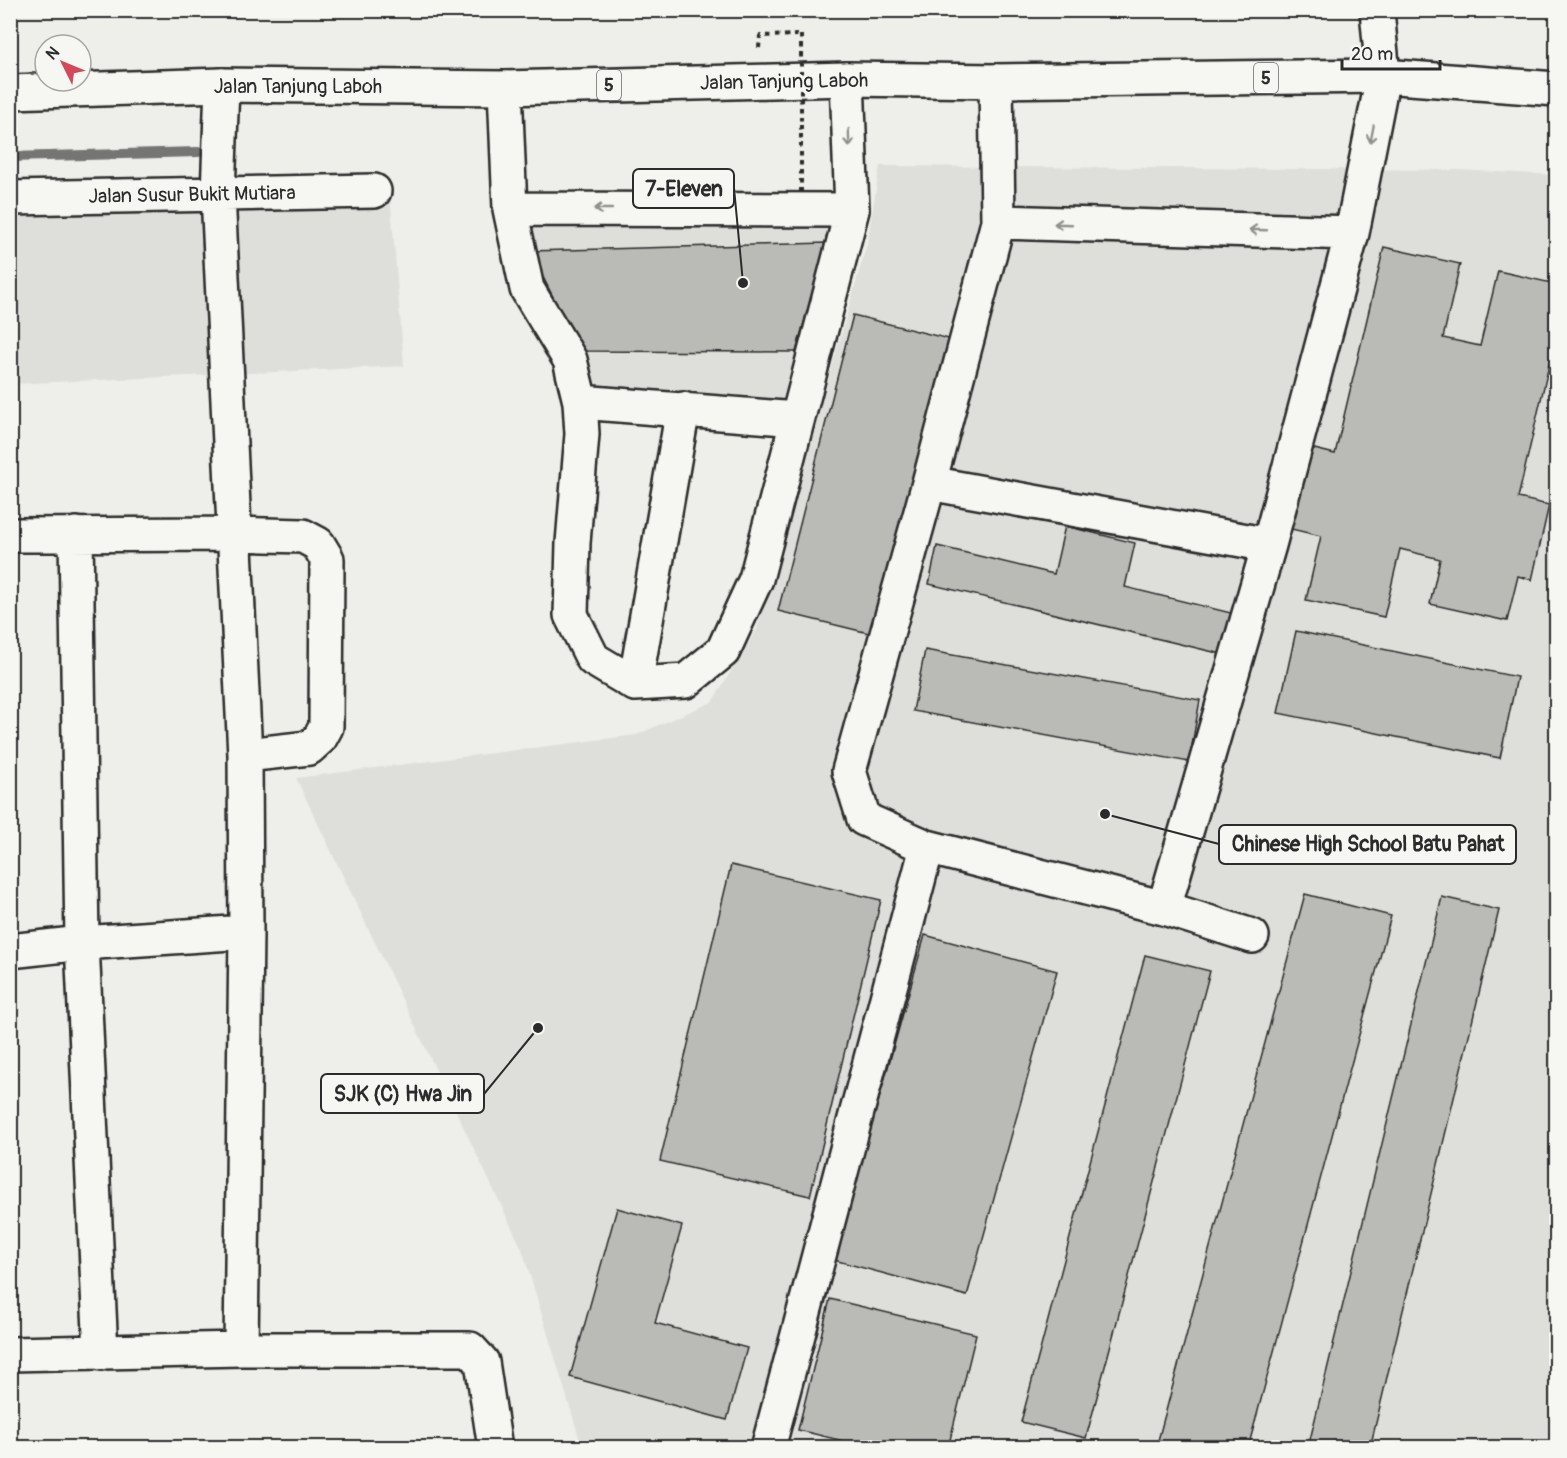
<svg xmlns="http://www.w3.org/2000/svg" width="1567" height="1458" viewBox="0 0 1567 1458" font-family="Pangolin,sans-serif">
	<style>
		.built { fill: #dededb }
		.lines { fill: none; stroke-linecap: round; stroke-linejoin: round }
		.stream { stroke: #757573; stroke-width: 10 }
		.building { fill: #babab7; stroke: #2b2b2b; stroke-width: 1.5 }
		.minor-casing { stroke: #2b2b2b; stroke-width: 38 }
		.highway-casing { stroke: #2b2b2b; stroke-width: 38 }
		.path { stroke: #2b2b2b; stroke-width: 4; stroke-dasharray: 4.5 4.5; stroke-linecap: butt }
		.minor { stroke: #f6f6f2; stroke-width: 33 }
		.highway { stroke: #f6f6f2; stroke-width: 33 }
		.path-bridge { stroke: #2b2b2b; stroke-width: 4; stroke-dasharray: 4.5 4.5; stroke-linecap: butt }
		.oneway { stroke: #90908e }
		.labels { text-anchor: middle; stroke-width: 6; stroke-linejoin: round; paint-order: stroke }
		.shield { fill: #f6f6f2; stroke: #686867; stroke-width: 1.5 }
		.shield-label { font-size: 18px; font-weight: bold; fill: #2b2b2b }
		.street-label { font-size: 20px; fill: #2b2b2b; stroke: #f6f6f2 }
		.leader { fill: none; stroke: #2b2b2b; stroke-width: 2 }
		.callout-dot { fill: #2b2b2b; stroke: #f6f6f2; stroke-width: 2 }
		.callout { fill: #f6f6f2; stroke: #2b2b2b; stroke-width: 2 }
		.callout-label { font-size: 21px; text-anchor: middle; font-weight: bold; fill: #2b2b2b }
	</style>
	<rect width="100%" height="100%" fill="#eeeeea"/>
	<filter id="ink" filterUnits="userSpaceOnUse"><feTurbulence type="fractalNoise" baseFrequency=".0167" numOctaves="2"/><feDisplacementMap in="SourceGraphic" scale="12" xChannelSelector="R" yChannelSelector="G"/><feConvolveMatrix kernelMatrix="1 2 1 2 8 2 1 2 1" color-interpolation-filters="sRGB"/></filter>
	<g filter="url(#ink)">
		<path class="built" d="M880,166L1457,170L1556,175V1447H582L522,1249L296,778L636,735L712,702L757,629L867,244Z
			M389,181L404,366L11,384L10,187Z
			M861,201L807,412L571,395L502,203Z"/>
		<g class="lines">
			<path class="stream" d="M10,157L198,152"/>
		</g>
		<path class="building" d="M826,243L796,352L580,351L530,251Z
			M1384,247L1460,264L1443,338L1480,346L1498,271L1556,284V335L1518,498L1549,505L1532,580L1518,576L1507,621L1430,604L1440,559L1400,549L1384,617L1306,600L1321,536L1283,527L1302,446L1335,454Z
			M853,315L953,340L877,635L778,611Z
			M1065,526L1135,543L1125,587L1231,613L1222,654L929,584L937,546L1054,574Z
			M1296,631L1517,677L1500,758L1278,713Z
			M925,650L1200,700L1189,762L913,711Z
			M731,865L881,900L810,1196L660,1161Z
			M1305,894L1391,916L1248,1448H1156Z
			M1442,897L1499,910L1370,1448H1308Z
			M925,935L1057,971L967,1296L834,1260Z
			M1145,955L1210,971L1086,1438L1021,1422Z
			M617,1208L682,1226L655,1323L747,1348L727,1420L570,1377Z
			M830,1299L976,1334L948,1448H872L798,1430Z"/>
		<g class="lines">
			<g class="minor-casing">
				<path id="minor" d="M996,81L998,222L929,483L849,771L864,819L927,847L1164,908L1252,936
					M222,85L218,194L245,755L246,932L241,1349
					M505,88L510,209L852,210L847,79
					M10,198L374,191
					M510,209L527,289L570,360L580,402L582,434L573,543L571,615L593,659L635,684L686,681L723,651L756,579L852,210
					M998,222L1352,233L1383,76L1377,10
					M580,402L797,419
					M929,483L1269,545L1164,908
					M76,534L82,943L101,1353
					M10,535L233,534L303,536L318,544L327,559L326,727L320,738L309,748L245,755
					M1269,545L1352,233
					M635,684L683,409
					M10,951L82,943L246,932
					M10,1354L241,1349H470L482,1362L495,1448
					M768,1448L927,847"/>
			</g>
			<g class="highway-casing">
				<path id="highway" d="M10,92L222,85L505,88L847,79L996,81L1383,76L1556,89"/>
			</g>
			<path class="path" d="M759,48L760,36L801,35"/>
			<use href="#minor" class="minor"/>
			<use href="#highway" class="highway"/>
			<path class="path-bridge" d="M801,35V195"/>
		</g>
		<defs><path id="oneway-shaft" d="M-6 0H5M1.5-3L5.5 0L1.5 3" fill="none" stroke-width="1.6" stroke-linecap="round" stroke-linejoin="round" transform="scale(1.5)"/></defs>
		<g class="oneway">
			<use href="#oneway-shaft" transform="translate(1372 134) rotate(101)"/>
			<use href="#oneway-shaft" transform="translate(849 138) rotate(88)"/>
			<use href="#oneway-shaft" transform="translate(603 209) rotate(180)"/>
			<use href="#oneway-shaft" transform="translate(1063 224) rotate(-178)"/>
			<use href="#oneway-shaft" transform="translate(1258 230) rotate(-178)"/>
		</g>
	</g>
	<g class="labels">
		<g class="shield">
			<rect x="1254" y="63" width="24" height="30" rx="4.5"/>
			<rect x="597" y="70" width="24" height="30" rx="4.5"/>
		</g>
		<g class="shield-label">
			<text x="1266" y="84">5</text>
			<text x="609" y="91">5</text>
		</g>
		<g class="street-label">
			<text transform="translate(784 81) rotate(-1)" y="7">Jalan Tanjung Laboh</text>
			<text x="298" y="93">Jalan Tanjung Laboh</text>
			<text transform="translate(192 194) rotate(-1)" y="7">Jalan Susur Bukit Mutiara</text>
		</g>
	</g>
	<path class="leader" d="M743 283L734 188M1105 814L1219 844M538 1028L484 1094"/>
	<g class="callout-dot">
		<circle cx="743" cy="283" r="6"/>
		<circle cx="1105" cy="814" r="6"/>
		<circle cx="538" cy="1028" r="6"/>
	</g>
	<g class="callout">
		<rect x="633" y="169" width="101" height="39" rx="6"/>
		<rect x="1219" y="825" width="297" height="39" rx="6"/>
		<rect x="321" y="1074" width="163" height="39" rx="6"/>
	</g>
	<g class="callout-label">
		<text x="684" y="196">7-Eleven</text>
		<text x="1368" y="851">Chinese High School Batu Pahat</text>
		<text x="403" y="1101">SJK (C) Hwa Jin</text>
	</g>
	<rect width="1567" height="1458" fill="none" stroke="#f6f6f2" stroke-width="36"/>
	<rect x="18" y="18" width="1531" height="1422" fill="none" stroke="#2b2b2b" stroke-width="2" filter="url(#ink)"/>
	<g transform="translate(63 63) rotate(313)"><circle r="28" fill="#f6f6f2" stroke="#a5a5a2" stroke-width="1.5"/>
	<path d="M0-4.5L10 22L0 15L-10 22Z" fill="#d1495b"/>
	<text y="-9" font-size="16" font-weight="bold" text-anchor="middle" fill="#2b2b2b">N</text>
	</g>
	<path d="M1342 60v9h98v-9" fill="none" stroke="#2b2b2b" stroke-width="3"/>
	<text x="1351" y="60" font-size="18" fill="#2b2b2b" stroke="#f6f6f2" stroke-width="4.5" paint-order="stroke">20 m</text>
</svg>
